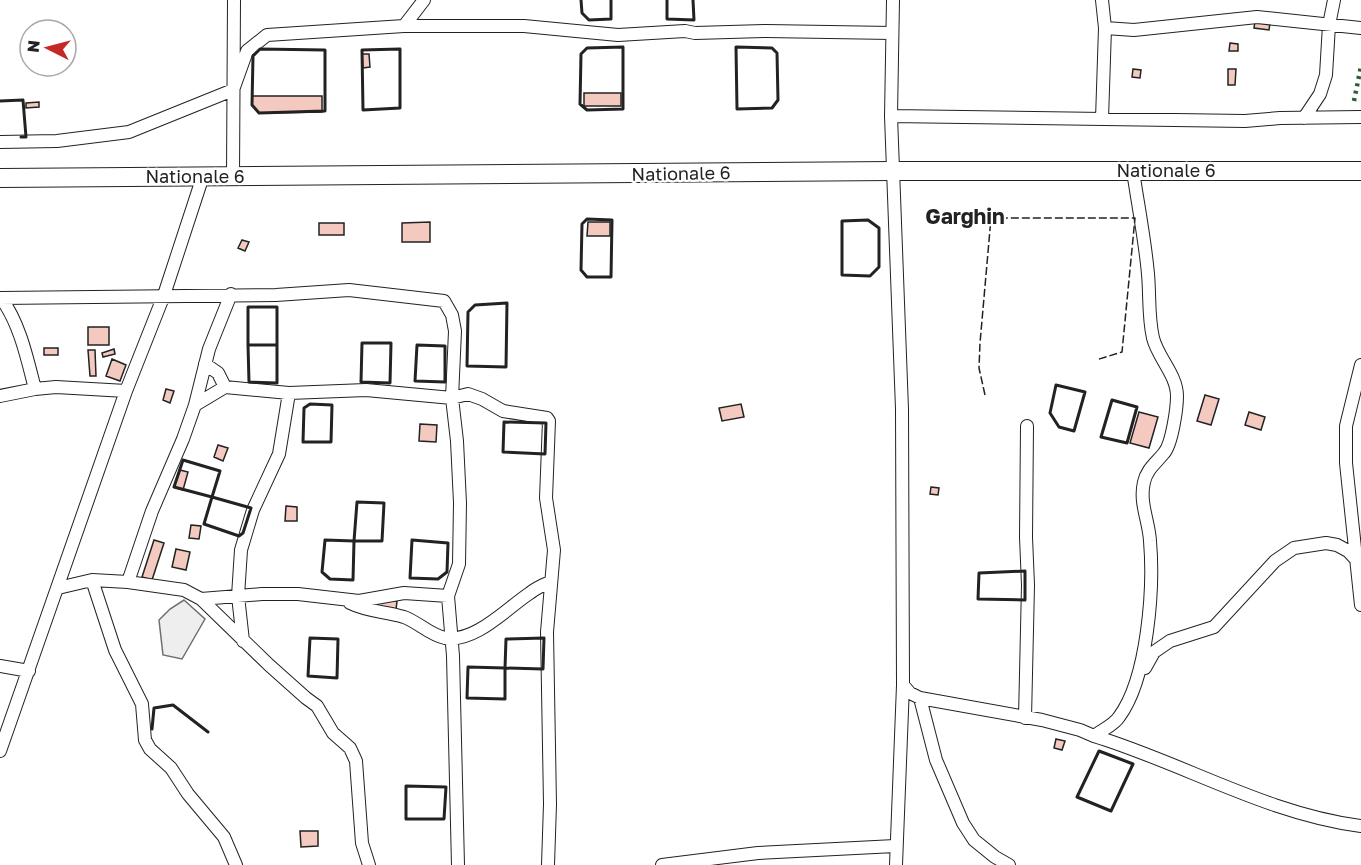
<svg xmlns="http://www.w3.org/2000/svg" width="1361" height="865" viewBox="0 0 1361 865" font-family="'Golos Text',sans-serif">
	<style>
		.green { fill: #eee; stroke: #6f6f6f; stroke-width: 1.5 }
		.building { fill: #f3c9c0; stroke: #222; stroke-width: 1.5 }
		.lines { fill: none; stroke-linecap: round; stroke-linejoin: round }
		.minor-casing { stroke: #222; stroke-width: 14 }
		.primary-casing { stroke: #222; stroke-width: 20 }
		.minor { stroke: #fff; stroke-width: 12 }
		.primary { stroke: #fff; stroke-width: 18 }
		.hedge { stroke: #2f5e38; stroke-width: 4.5; stroke-dasharray: 3 4.5; stroke-linecap: butt }
		.fence { stroke: #222; stroke-width: 1.5; stroke-dasharray: 8 3; stroke-linecap: butt }
		.wall { stroke: #222; stroke-width: 3 }
		.labels { text-anchor: middle; stroke-width: 4.5; stroke-linejoin: round; paint-order: stroke }
		.street-label { font-size: 18px; fill: #222; stroke: #fff }
		.quarter-label { font-size: 21px; font-weight: bold; fill: #222; stroke: #fff }
	</style>
	<rect width="100%" height="100%" fill="#fff"/>
	<path class="green" d="M184,600L205,619L182,659L163,655L159,620L170,609Z"/>
	<path class="building" d="M1255,21L1270,23L1269,30L1254,28Z
		M1230,43L1238,44V51H1229Z
		M362,54H369L370,67L363,68Z
		M1133,69L1141,70L1140,78L1132,77Z
		M1228,69H1236L1235,85H1228Z
		M584,93H621V106H584Z
		M252,96H322V112L259,113L252,105Z
		M39,102V107L26,108V103Z
		M430,222V242H402V223Z
		M588,222H610V236H587Z
		M319,223H344V235H319Z
		M242,240L249,242L245,251L238,248Z
		M88,327H109V345H88Z
		M44,348H58V355H44Z
		M114,349L115,354L103,357L102,353Z
		M88,350H95L96,376H90Z
		M112,359L126,365L120,381L106,376Z
		M166,389L174,391L170,403L163,400Z
		M1205,395L1219,399L1211,425L1197,421Z
		M741,404L744,417L722,421L719,408Z
		M1139,412L1158,417L1149,448L1130,443Z
		M1249,412L1265,417L1261,430L1245,425Z
		M420,424L437,425L436,442L419,441Z
		M218,445L228,448L223,461L214,457Z
		M180,470L188,472L183,490L174,487Z
		M931,487L939,488L938,495L930,494Z
		M286,506L297,507V521H285Z
		M191,525L201,526L199,539L189,538Z
		M154,540L164,543L152,580L142,577Z
		M176,549L190,552L186,570L172,567Z
		M379,599L397,601L396,610L378,609Z
		M1056,739L1065,741L1062,750L1054,748Z
		M300,831H318V846L301,847Z"/>
	<g class="lines">
		<g class="minor-casing">
			<path id="minor" d="M893,0L891,116L902,409L903,685L896,865
				M1102,0L1105,28L1134,30L1257,17L1361,28
				M404,26H524L618,35L685,31L695,33L766,31L892,33
				M891,116L1245,121L1280,118L1361,117
				M1304,118L1320,94L1326,75L1329,25L1334,0
				M1102,119L1105,28
				M0,142L57,141L129,132L233,90L247,51L267,35L404,26L424,0
				M233,176L234,0
				M0,298L276,295L349,290L444,301L452,315L455,331L452,398L457,441L460,503L459,564L448,596L453,656L458,865
				M1,298C20,324 27,358 35,389
				M205,364L218,373L225,387
				M1361,365L1346,426V463L1361,605
				M0,396L35,389L56,387L126,391
				M195,405L225,387L289,393L366,390L452,398L468,394L482,399L503,411L547,418L549,421L546,498L554,550L547,632L550,804L548,865
				M92,580L115,650L142,704L145,740L150,749L171,768L188,794L224,837L236,865
				M128,582L152,511L183,439L195,405L209,349L231,294
				M58,588L92,580L128,582L184,590L201,599L262,594H298L359,601L404,593L448,596
				M201,599L269,665L306,698L317,706L333,733L350,748L356,761L362,843L369,865
				M350,603C368,612 385,611 404,617C418,622 430,635 445,638C475,643 507,608 530,593C536,588 543,585 550,582
				M243,641L238,596L241,550L253,510L279,454L289,393
				M0,666L29,671
				M1145,668L1154,652L1170,641L1214,627L1275,561L1294,548L1326,543L1337,545L1348,551L1361,565
				M903,685L910,693L920,698L1042,720L1080,730L1094,736C1102,730 1114,725 1119,717C1148,678 1154,588 1150,541C1149,521 1139,503 1144,482C1147,469 1156,463 1164,453C1172,444 1177,408 1177,396C1177,375 1158,358 1153,338C1148,316 1150,296 1148,274C1145,240 1138,205 1133,171
				M920,698L936,760L963,823L974,840L995,857L1009,865
				M1025,718L1028,585L1026,537L1027,426
				M1094,736C1183,763 1267,814 1361,826
				M0,751L126,391L164,295L203,176
				M662,865L758,853L895,846"/>
		</g>
		<g class="primary-casing">
			<path id="primary" d="M0,178L892,171H1361"/>
		</g>
		<use href="#minor" class="minor"/>
		<use href="#primary" class="primary"/>
		<path class="hedge" d="M1354,101L1361,66"/>
		<path class="fence" d="M985,395L979,368L980,343L991,218H1135L1122,352L1096,360"/>
		<path class="wall" d="M581,0L582,13L589,20L611,19V0
			M667,0V19L694,20L693,0
			M623,47V109L587,110L580,104L581,54L587,48Z
			M736,47L772,48L777,53L778,100L772,108L737,109Z
			M260,49L325,50V111L259,113L252,105L253,56Z
			M400,49V108L363,110L362,50Z
			M0,101L23,100L26,137H21
			M587,219L612,220L611,277H587L581,270L582,224Z
			M868,220L879,228V267L870,276L842,275V221Z
			M507,303L506,367L467,366L468,312L475,305Z
			M248,307H277V345H248Z
			M362,343H391L390,383L361,382Z
			M248,345H277V383L249,382Z
			M417,345L445,346V382L415,381Z
			M1056,385L1085,392L1074,431L1059,427L1050,413Z
			M1112,400L1137,407L1127,443L1101,437Z
			M310,404L332,405L331,442H303L304,408Z
			M504,422L546,423L545,454L503,452Z
			M183,460L220,471L212,497L174,487Z
			M212,497L251,508L243,533L239,536L204,524Z
			M357,502L384,503L382,541H354Z
			M325,540L354,541L353,580L330,579L322,572Z
			M412,540L448,543L447,572L438,579L410,578Z
			M1025,571V600L978,599L979,573Z
			M310,638L338,639L337,678L308,676Z
			M544,638L543,669L505,668L506,639Z
			M468,667L505,668V699L467,698Z
			M152,729L154,708L173,705L208,732
			M1099,751L1133,764L1111,811L1077,797Z
			M406,786L446,787L444,819H406Z"/>
	</g>
	<g class="labels">
		<g class="street-label">
			<text x="1166" y="177">Nationale 6</text>
			<text transform="translate(681 174) rotate(-1)" y="6">Nationale 6</text>
			<text x="195" y="183">Nationale 6</text>
		</g>
		<g class="quarter-label">
			<text x="965" y="224">Garghin</text>
		</g>
	</g>
	<g transform="translate(48 48) rotate(276)"><circle r="28" fill="#ffffff" stroke="#a7a7a7" stroke-width="1.5"/>
	<path d="M0-4.5L10 22L0 15L-10 22Z" fill="#c62828"/>
	<text y="-9" font-size="16" font-weight="bold" text-anchor="middle" fill="#222222">N</text>
	</g>
</svg>
